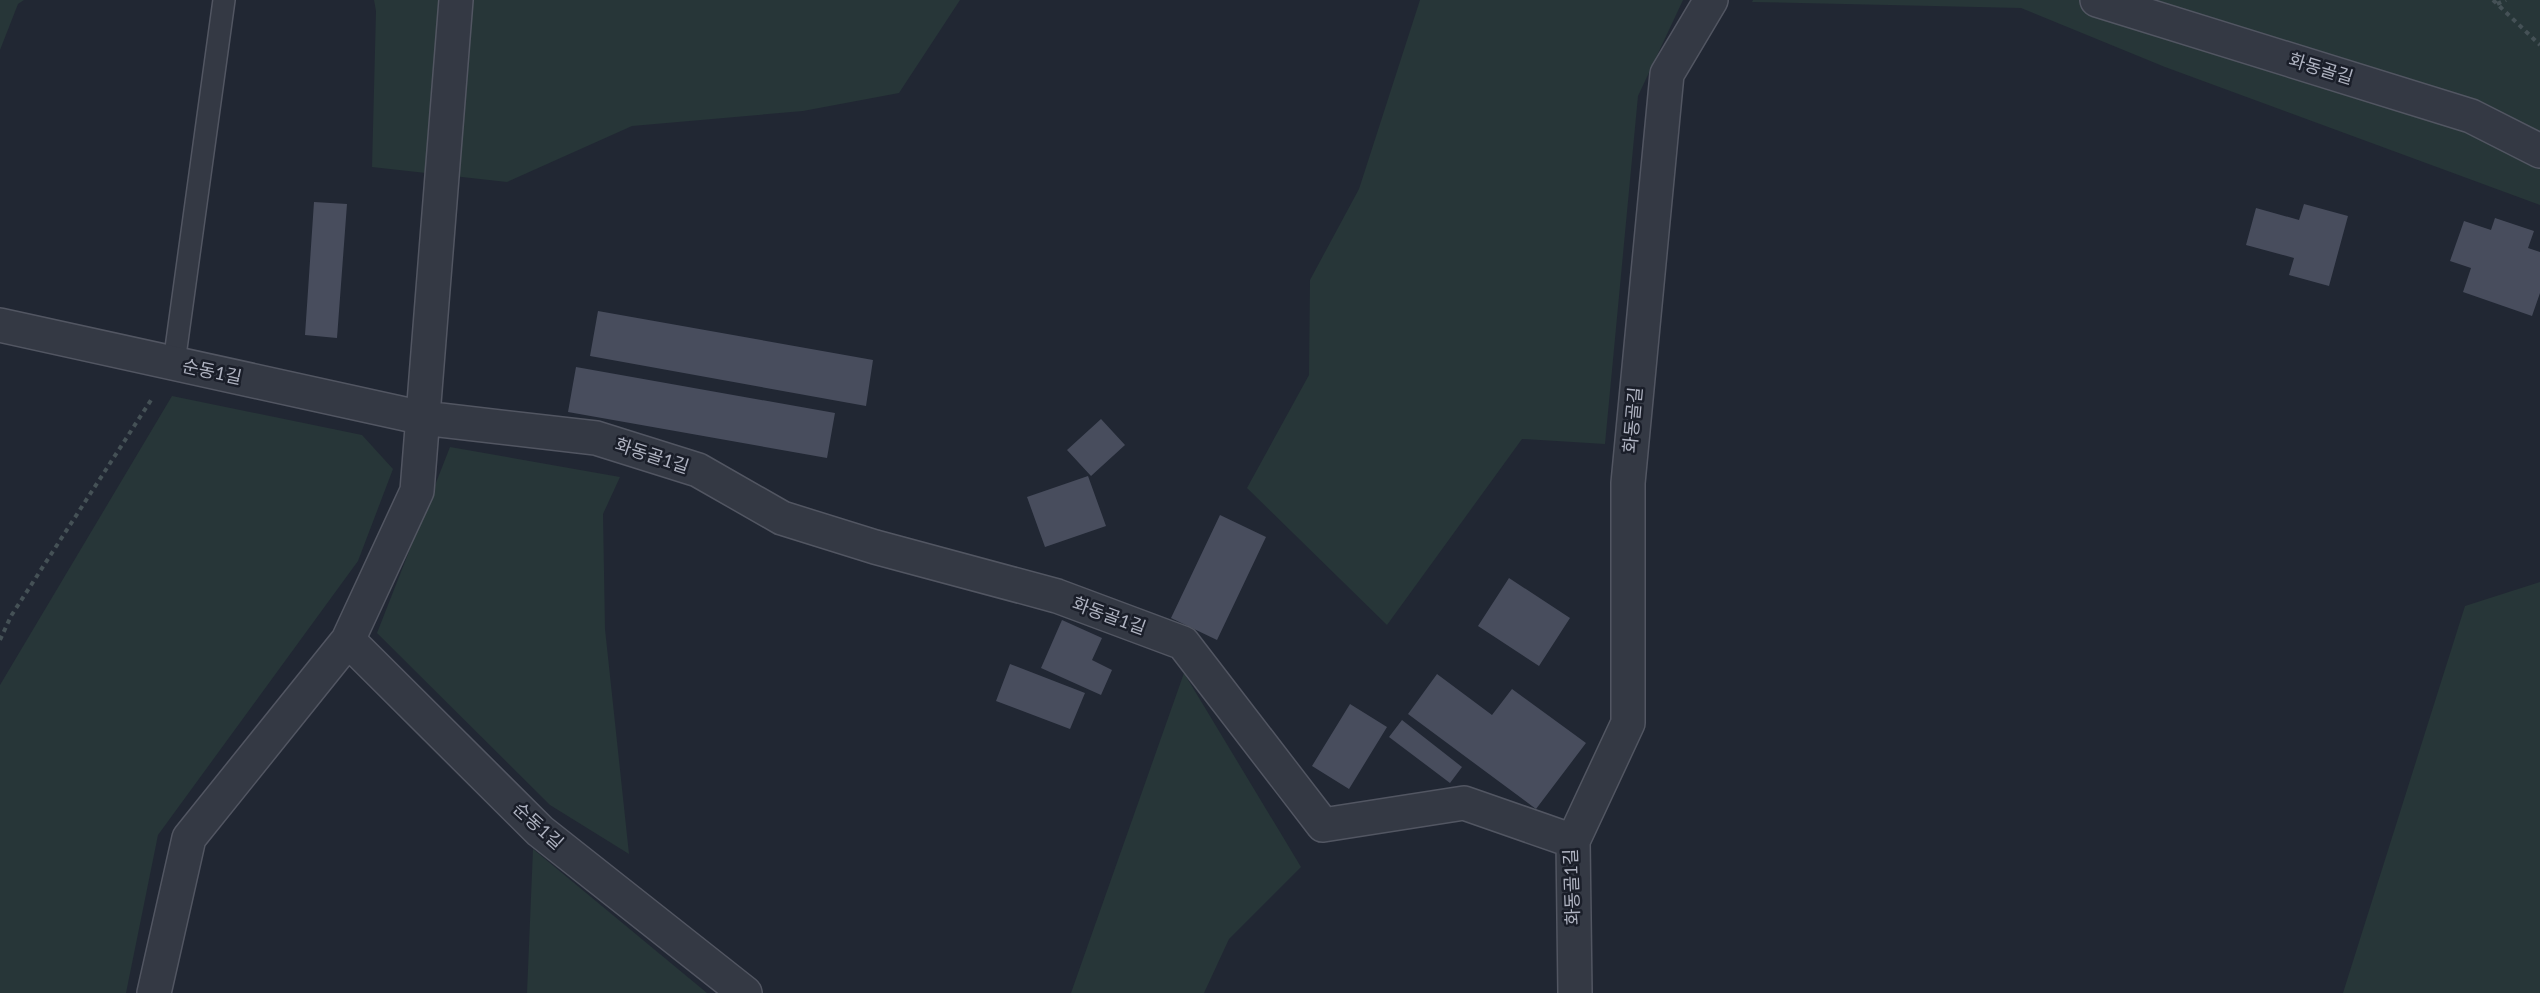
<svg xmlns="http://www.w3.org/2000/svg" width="2540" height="993" viewBox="0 0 2540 993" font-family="Lato,'Noto Sans KR',sans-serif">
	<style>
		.green { fill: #273638 }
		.building { fill: #484d5d }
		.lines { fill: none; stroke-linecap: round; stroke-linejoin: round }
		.service-casing { stroke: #525662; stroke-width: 24 }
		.minor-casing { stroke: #525662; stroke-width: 36 }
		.path { stroke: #455156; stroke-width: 4; stroke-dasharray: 4.5 4.5; stroke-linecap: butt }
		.service { stroke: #343944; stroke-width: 21 }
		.minor { stroke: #343944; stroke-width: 33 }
		.labels { text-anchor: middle; stroke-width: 5; stroke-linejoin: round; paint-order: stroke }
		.street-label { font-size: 18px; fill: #afb3c1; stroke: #1a1e29 }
	</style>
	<rect width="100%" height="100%" fill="#212733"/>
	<path class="green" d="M0,0H24L18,4L0,50Z
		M374,0H960L899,93L803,111L632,126L507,182L372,167L376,11Z
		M1420,0H1683L1638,96L1605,444L1522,439L1387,625L1247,488L1309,375L1310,280L1359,189Z
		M1753,0H2540V205L2165,67L2021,8L1752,2Z
		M172,396L362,435L393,469L358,561L158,835L126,993H0V685Z
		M450,447L620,477L603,514L605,629L629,854L550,805L377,633Z
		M2540,582V993H2343L2465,606Z
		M1184,673L1301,867L1229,939L1204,993H1071Z
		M533,849L707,993H527Z"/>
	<path class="building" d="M314,202L347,204L337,338L305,335Z
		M2304,204L2348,216L2329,286L2289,275L2294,258L2246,245L2256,208L2299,220Z
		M2495,218L2534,231L2528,248L2540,252V293L2532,316L2463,292L2471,268L2450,261L2464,221L2491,230Z
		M598,311L873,360L866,406L590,356Z
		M576,367L835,413L827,458L568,412Z
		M1101,419L1125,445L1091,476L1067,450Z
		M1088,476L1106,526L1045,547L1027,497Z
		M1220,515L1266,537L1217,640L1171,618Z
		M1509,578L1570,618L1539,666L1478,626Z
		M1062,620L1102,638L1092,660L1112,670L1101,695L1041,668Z
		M1010,664L1085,693L1070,729L996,701Z
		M1437,674L1492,715L1512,689L1586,743L1536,809L1408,714Z
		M1350,704L1387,727L1349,789L1312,766Z
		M1402,720L1462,767L1450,783L1389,737Z"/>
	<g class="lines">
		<g class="service-casing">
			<path id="service" d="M174,363L224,0"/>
		</g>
		<g class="minor-casing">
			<path id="minor" d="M2097,0L2471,116L2540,151
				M0,325L423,418L596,438L698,470L782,518L875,547L1057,596L1183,643L1323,825L1464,803L1573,841L1575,993
				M348,640L540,831L745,993
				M1573,841L1628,723V483L1667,74L1711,0
				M154,993L189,838L348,640L417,491L456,0"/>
		</g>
		<path class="path" d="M2493,0L2540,45
			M2497,4L2506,0
			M0,640L11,616L153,397"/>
		<use href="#service" class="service"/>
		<use href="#minor" class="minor"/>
	</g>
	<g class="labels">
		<g class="street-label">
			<text transform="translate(2321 69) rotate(17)" y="6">화동골길</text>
			<text transform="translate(212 372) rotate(12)" y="6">순동1길</text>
			<text transform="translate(1633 420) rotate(-85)" y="6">화동골길</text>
			<text transform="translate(652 456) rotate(18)" y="6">화동골1길</text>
			<text transform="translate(1109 616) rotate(20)" y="6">화동골1길</text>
			<text transform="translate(538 826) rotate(42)" y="6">순동1길</text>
			<text transform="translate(1572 887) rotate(-92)" y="6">화동골1길</text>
		</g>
	</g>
</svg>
